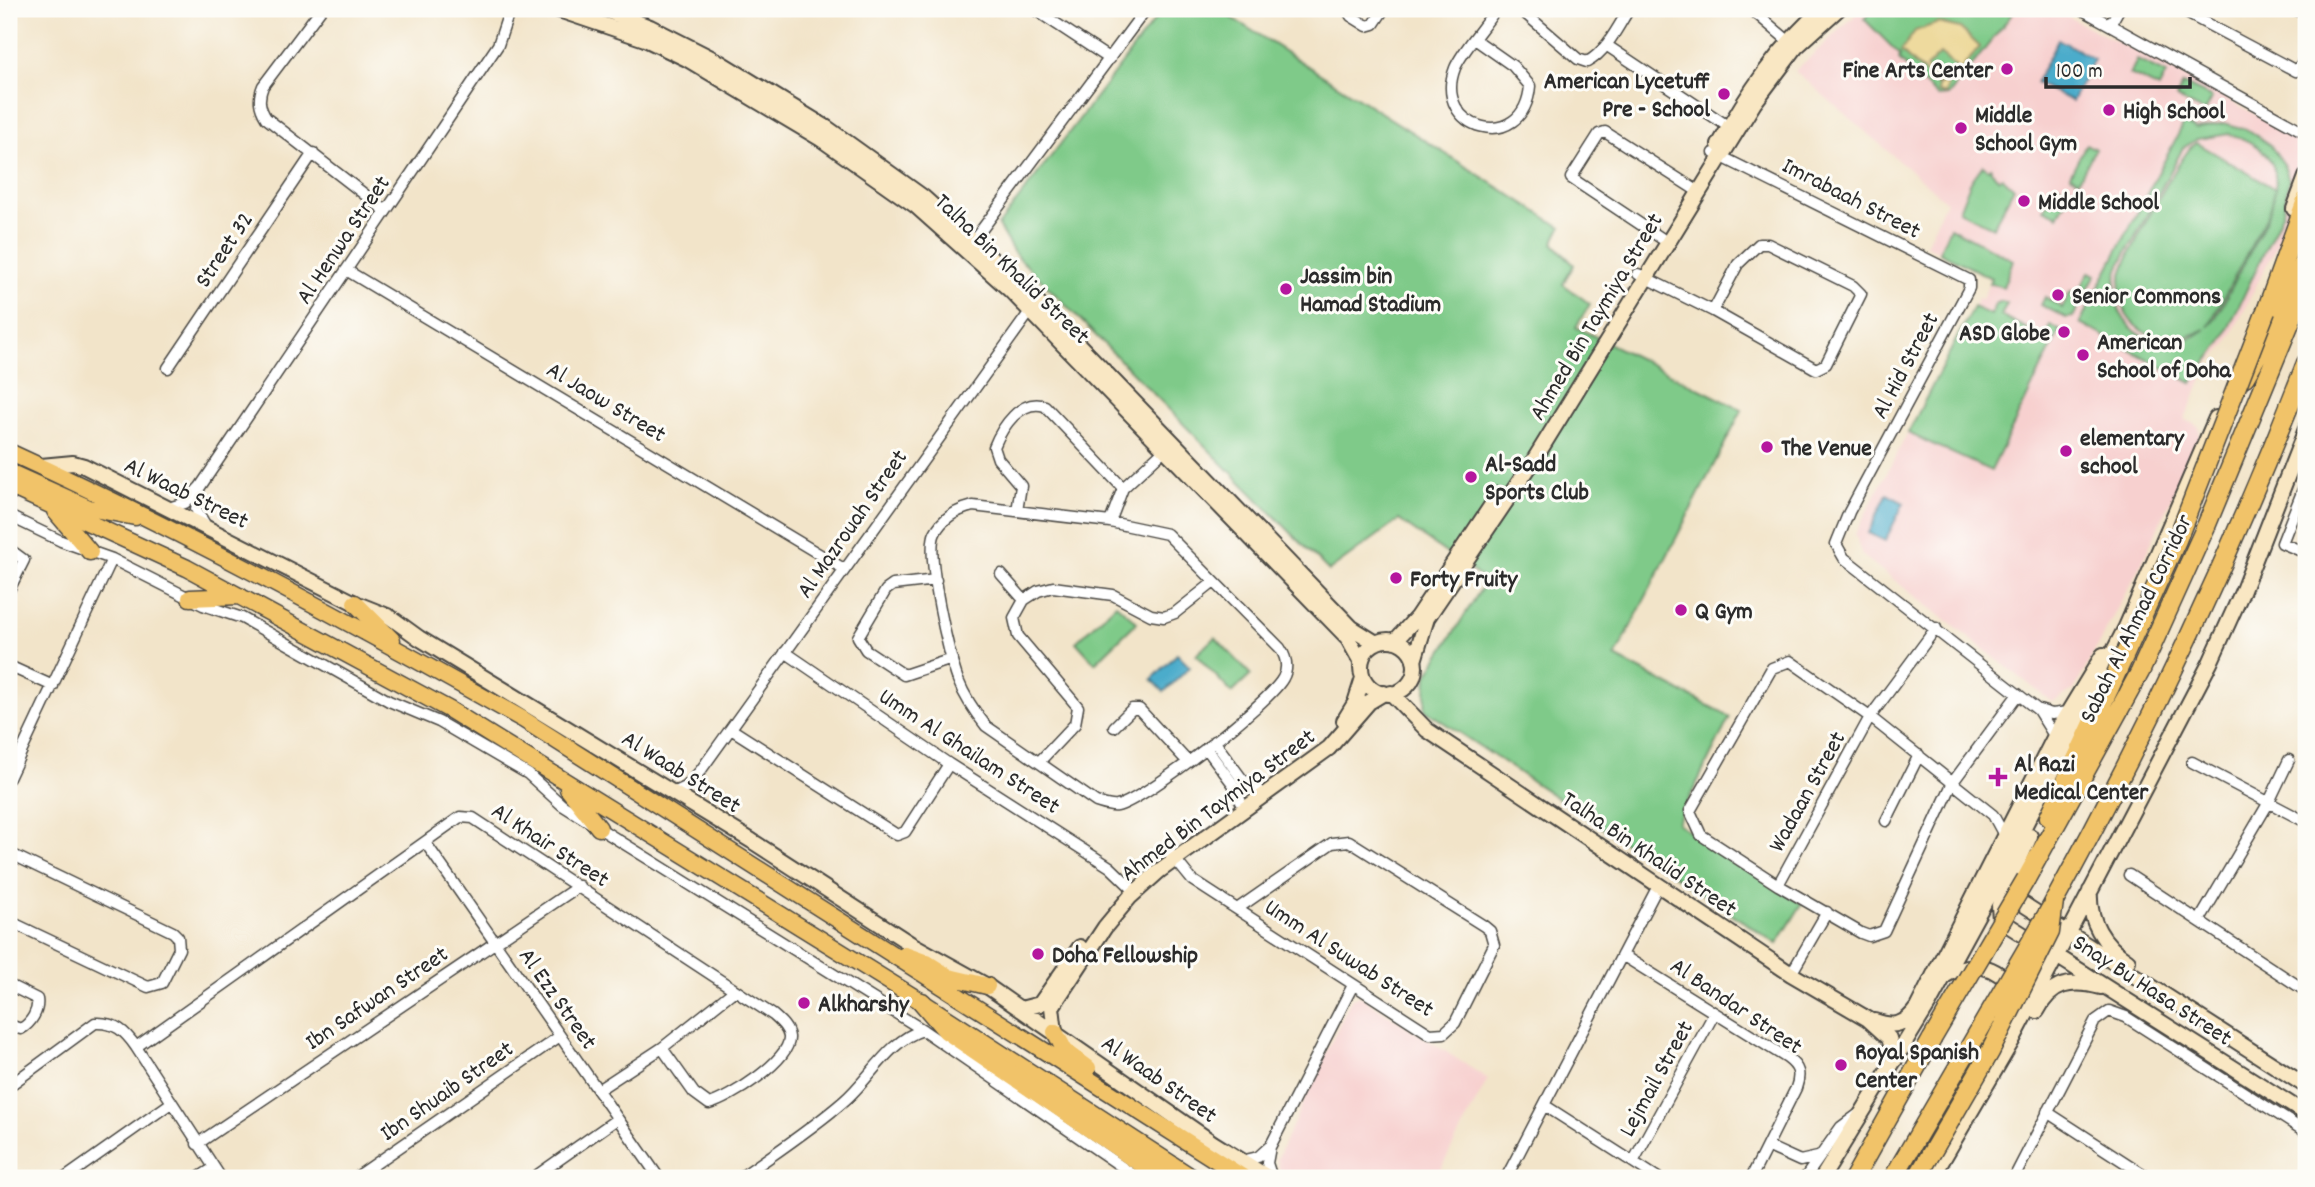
<svg xmlns="http://www.w3.org/2000/svg" width="2315" height="1187" viewBox="0 0 2315 1187" font-family="Dekko,sans-serif">
	<style>
		.built { fill: #f7d0cf }
		.green { fill: #7fca89; stroke: #557a5a; stroke-width: 2; fill-rule: evenodd }
		.sand { fill: #eeda9e; stroke: #8c8264; stroke-width: 2; fill-rule: evenodd }
		.water { fill: #4caccb; stroke: #3c6c7b; stroke-width: 2 }
		.lines { fill: none; stroke-linecap: round; stroke-linejoin: round }
		.street-casing { stroke: #494743; stroke-width: 13 }
		.secondary-casing { stroke: #494743; stroke-width: 18 }
		.primary-casing { stroke: #494743; stroke-width: 19 }
		.highway-casing { stroke: #494743; stroke-width: 21 }
		.street { stroke: #fff; stroke-width: 10 }
		.secondary { stroke: #f9e7c3; stroke-width: 14 }
		.primary { stroke: #f1c369; stroke-width: 16 }
		.highway { stroke: #f1c369; stroke-width: 18 }
		.highway-bridge-casing { stroke: #494743; stroke-width: 21; stroke-linecap: butt }
		.highway-bridge { stroke: #f1c369; stroke-width: 18 }
		.poi-dot { fill: #b5179e; stroke: #fdfcf7; stroke-width: 2.5 }
		.labels { text-anchor: middle; stroke-width: 6; stroke-linejoin: round; paint-order: stroke }
		.poi-label { font-size: 24px; font-weight: bold; fill: #2b2b2b; stroke: #fdfcf7; text-anchor: start }
		.street-label { font-size: 24px; fill: #2b2b2b; stroke: #fdfcf7 }
	</style>
	<rect width="100%" height="100%" fill="#fdfcf7"/>
	<filter id="ink" filterUnits="userSpaceOnUse"><feTurbulence type="fractalNoise" baseFrequency=".0143" numOctaves="2"/><feDisplacementMap in="SourceGraphic" scale="14" xChannelSelector="R" yChannelSelector="G"/><feConvolveMatrix kernelMatrix="1 2 1 2 8 2 1 2 1" color-interpolation-filters="sRGB"/></filter>
	<filter id="wash" filterUnits="userSpaceOnUse"><feTurbulence type="fractalNoise" baseFrequency=".00686" numOctaves="4" result="noise"/><feDisplacementMap in="SourceGraphic" scale="28" xChannelSelector="R" yChannelSelector="G"/><feGaussianBlur stdDeviation="1.57" result="paint"/><feColorMatrix in="noise" values="0 0 0 0 0 0 0 0 0 0 0 0 0 0 0 0 0 1.4 0 .05"/><feComposite in="paint" operator="in"/></filter>
	<g filter="url(#wash)">
		<rect width="100%" height="100%" fill="#f2e4c9"/>
		<path class="built" d="M1862,9H2053L2208,88L2306,143V172L2276,246L2226,346L2209,363L2185,419L2199,427L2200,436L2143,560L2074,690L2052,702L1862,555L1855,534L1978,298L1982,299L1991,279L1926,245L1946,201L1795,71Z
			M1360,996L1488,1079L1436,1178H1291L1280,1172L1277,1159L1351,999Z"/>
		<path class="green" d="M1163,9H1218L1561,227L1553,243L1574,265L1563,284L1590,304L1576,327L1742,410L1615,657L1730,717L1677,823L1802,904L1777,944L1425,710L1427,675L1486,581L1399,520L1329,571L1014,253L998,226Z
			M1874,9H2016L1949,95L1937,96L1899,60L1900,55L1864,19Z
			M2137,60L2166,74L2159,88L2130,74Z
			M2183,84L2212,98L2205,112L2176,98Z
			M2184,123L2196,129L2224,123L2246,129L2270,145L2283,163L2289,180L2283,212L2222,342L2203,367L2200,366L2192,383L2080,323ZM2229,134C2300,154 2275,204 2251,250C2239,273 2228,295 2216,317L2208,327L2271,208L2275,189L2197,143L2190,148C2174,169 2122,260 2120,283C2118,301 2125,319 2141,330C2164,346 2184,339 2206,329C2158,366 2098,322 2120,265L2183,148L2198,139Z
			M2086,144L2095,149L2079,180L2070,175Z
			M1983,165L1988,169L1991,167V171L1999,179L2002,177L2014,188L1993,227L1959,211L1970,183Z
			M2057,184L2070,194L2058,216L2044,209Z
			M1950,227L2013,260L2003,287L1989,283L1991,278L1939,252Z
			M2089,272L2096,275L2073,317L2066,318L2041,305L2045,297L2062,308L2071,291L2078,294Z
			M2002,301L2007,303L2001,316L2044,337L2050,325L2060,330L1991,471L1908,433L1973,307L1991,315L1995,304Z
			M1116,604L1137,622L1095,663L1076,642Z
			M1215,637L1251,675L1232,693L1196,655Z"/>
		<path class="sand" d="M1938,23L1960,28L1980,47L1948,85L1945,94L1938,92V86L1901,51L1915,31ZM1940,54L1957,68L1946,83L1939,85L1926,68Z"/>
		<path class="water" d="M2058,39L2094,59L2072,101L2036,83Z
			M1887,494L1904,503L1885,541L1868,533Z
			M1177,654L1190,667L1164,692L1152,679Z"/>
	</g>
	<g filter="url(#ink)">
		<g class="lines">
			<g class="street-casing">
				<path id="street" d="M321,9L263,86C258,98 259,107 266,118L386,211
					M1034,9L1110,59
					M1347,9L1351,16L1367,26L1374,24L1384,9
					M1520,9L1578,59L1587,62C1606,52 1618,27 1629,9
					M1751,9L1793,45
					M2081,9L2306,133
					M2179,9L2296,71L2306,58
					M2295,9L2306,15
					M2110,25L2119,9
					M1476,40L1513,66L1530,86C1524,156 1431,130 1455,68C1462,51 1485,26 1496,9
					M1606,45L1729,127
					M1714,153L1969,280V288L1849,512L1836,544L1844,558L2038,710L2055,737
					M1661,238L1571,178L1599,134L1605,132L1699,192
					M971,244L1146,9
					M346,270L844,569
					M1638,274L1713,311L1816,369L1826,364L1861,294L1853,286L1768,244H1759L1738,264L1713,311
					M168,368L313,153
					M2306,482L2282,543L2306,553
					M199,492L196,509L206,526
					M973,506L1110,522L1167,534L1280,648C1286,657 1289,667 1283,678C1271,702 1143,801 1117,806C1110,807 1103,804 1096,802L986,726C974,711 965,698 958,680C949,657 925,553 935,533C943,517 957,510 973,506Z
					M168,508L185,503L200,487L498,45L510,9
					M1017,511L1021,486L998,459L994,447C1002,427 1021,398 1045,406L1123,488
					M9,516L61,541L112,559L203,605L242,618L389,701L439,722L528,774L562,805L923,1030L1138,1178
					M1110,522L1123,488L1163,451
					M9,549L24,560L9,590
					M1001,574L1024,600
					M936,580L893,585L886,590L858,637L866,650L904,675L952,659
					M785,652L949,764L1110,867L1136,892
					M9,666L53,686
					M2039,710L2052,714L2068,712
					M1114,727L1132,709H1139L1187,761
					M731,729L897,835L905,832L949,764
					M1214,741L1242,779L1258,790
					M1206,748L1233,784L1241,802
					M1039,762L1075,724L1078,707L1018,636L1014,618L1024,600L1038,591L1053,587L1113,595L1151,615L1164,617L1175,613L1214,582
					M2192,762L2306,822
					M9,778L112,559
					M673,793L686,787L701,770L1034,306
					M1886,821L1919,755
					M2005,837L1993,815L1870,717L1790,661L1772,668L1690,811L1701,835L1778,885L1861,933L1869,936L1884,931L1953,782L2018,694
					M425,842L659,1178
					M9,853L173,932L178,937L179,949L162,983L148,987L9,921
					M1170,853L1192,880L1430,1034L1444,1033L1455,1023L1494,945L1490,931L1484,926L1349,841L1332,843L1237,909
					M2129,875L2306,991
					M1778,885L1870,717L1936,628
					M2199,921L2269,802L2289,760
					M1622,955L1787,1058C1799,1067 1801,1074 1796,1088L1751,1178
					M1791,974L1827,912
					M9,985L37,999C39,1011 31,1023 21,1029L9,1025
					M9,1086L95,1023C115,1022 125,1031 136,1047
					M598,1090L662,1048L735,990
					M1544,1105L1658,1178
					M2047,1112L2149,1178
					M197,1144L579,886
					M1767,1146L1800,1161L1818,1157
					M1241,1161L1258,1157L1269,1147
					M1633,1162L1714,1014
					M65,1178L171,1103
					M198,1178L214,1168
					M221,1178L136,1047L460,817L473,818L773,1015C780,1021 788,1028 789,1037C791,1060 729,1099 709,1104L694,1093L662,1048
					M355,1178L560,1036
					M533,1178L617,1119
					M740,1178C775,1153 812,1129 844,1101C870,1079 889,1040 923,1030
					M1272,1178L1267,1163L1270,1147L1353,985
					M1506,1178L1658,886
					M1805,1178L1841,1127L1860,1113
					M2014,1178L2095,1021L2109,1011L2126,1017L2306,1132"/>
			</g>
			<g class="secondary-casing">
				<path id="secondary" d="M556,9L645,39L687,59L821,139L916,206L1010,290L1347,637L1361,662
					M602,9L650,27L719,62L827,128L923,197L1025,289L1352,628L1376,643
					M1719,145C1748,92 1777,50 1822,9
					M2294,209L2306,177
					M41,466L73,463L84,466L355,603L390,617L419,638L752,841L911,944L987,986L1213,1143L1269,1178
					M1361 667a27 27 0 1 1 54 0a27 27 0 1 1-54 0Z
					M1395,641L1417,617L1499,494
					M1414,661L1427,618L1534,460L1754,103L1796,47L1838,9
					M1391,693L1427,730L1791,974L1868,1019L1889,1038L1895,1060
					M1344,721L1355,703L1363,678
					M2030,836L1999,905L2000,920L2306,1114
					M2090,891C2088,920 2103,945 2128,961
					M2006,893L2306,1086
					M1946,975C1971,960 1996,964 2013,989
					M1021,1009L1040,1004L1080,947
					M2037,1011C2051,983 2071,979 2101,987
					M1875,1021C1894,1028 1905,1025 1917,1008L2061,724L2103,655
					M1055,1032L1052,1007L1105,927L1130,897L1159,871L1329,748L1369,702L1384,693
					M1822,1178L1930,1002L2000,874L2126,627L2216,418
					M1932,1178L2012,1041L2210,663L2243,590L2306,429"/>
			</g>
			<g class="primary-casing">
				<path id="primary" d="M9,452C184,532 355,625 524,720L1244,1178
					M9,472L89,508L135,517
					M9,486L187,568L450,710L922,1002L1193,1178
					M55,511L90,552
					M190,598L240,596
					M355,603L392,640
					M568,789L599,828
					M905,955L927,963L949,977L987,986
					M1055,1032L1065,1051L1088,1068"/>
			</g>
			<g class="highway-casing">
				<path id="highway" d="M2266,311L2306,200
					M2245,377L2273,328L2306,256
					M2049,817L2110,687
					M2026,879L2140,672L2207,524L2306,284
					M2049,911C2147,734 2233,552 2306,363
					M922,1002L946,1030L1163,1178
					M1854,1178L1932,1039"/>
			</g>
			<use href="#street" class="street"/>
			<use href="#secondary" class="secondary"/>
			<use href="#primary" class="primary"/>
			<use href="#highway" class="highway"/>
			<g class="highway-bridge-casing">
				<path id="highway-bridge" d="M2110,687L2177,540L2266,311
					M1932,1039L2026,879
					M1893,1178L2049,911
					M1917,1178L1990,1052L2050,932L2054,901"/>
			</g>
			<use href="#highway-bridge" class="highway-bridge"/>
		</g>
	</g>
	<g class="poi-dot">
		<circle cx="2007" cy="69" r="7"/>
		<circle cx="1724" cy="94" r="7"/>
		<circle cx="2109" cy="110" r="7"/>
		<circle cx="1961" cy="128" r="7"/>
		<circle cx="2024" cy="201" r="7"/>
		<circle cx="1286" cy="289" r="7"/>
		<circle cx="2058" cy="295" r="7"/>
		<circle cx="2064" cy="332" r="7"/>
		<circle cx="2083" cy="355" r="7"/>
		<circle cx="1767" cy="447" r="7"/>
		<circle cx="2066" cy="451" r="7"/>
		<circle cx="1471" cy="477" r="7"/>
		<circle cx="1396" cy="578" r="7"/>
		<circle cx="1681" cy="610" r="7"/>
		<path d="M1994.5 766.5h7v7h7v7h-7v7h-7v-7h-7v-7h7z"/>
		<circle cx="1038" cy="954" r="7"/>
		<circle cx="804" cy="1003" r="7"/>
		<circle cx="1841" cy="1065" r="7"/>
	</g>
	<g class="labels">
		<g class="poi-label">
			<text x="1993" y="77" text-anchor="end">Fine Arts Center</text>
			<text x="1710" y="88" text-anchor="end">American Lycetuff<tspan x="1710" dy="28">Pre - School</tspan></text>
			<text x="2123" y="118">High School</text>
			<text x="1975" y="122">Middle<tspan x="1975" dy="28">School Gym</tspan></text>
			<text x="2038" y="209">Middle School</text>
			<text x="1300" y="283">Jassim bin<tspan x="1300" dy="28">Hamad Stadium</tspan></text>
			<text x="2072" y="303">Senior Commons</text>
			<text x="2050" y="340" text-anchor="end">ASD Globe</text>
			<text x="2097" y="349">American<tspan x="2097" dy="28">School of Doha</tspan></text>
			<text x="2080" y="445">elementary<tspan x="2080" dy="28">school</tspan></text>
			<text x="1781" y="455">The Venue</text>
			<text x="1485" y="471">Al-Sadd<tspan x="1485" dy="28">Sports Club</tspan></text>
			<text x="1410" y="586">Forty Fruity</text>
			<text x="1695" y="618">Q Gym</text>
			<text x="2014" y="771">Al Razi<tspan x="2014" dy="28">Medical Center</tspan></text>
			<text x="1052" y="962">Doha Fellowship</text>
			<text x="818" y="1011">Alkharshy</text>
			<text x="1855" y="1059">Royal Spanish<tspan x="1855" dy="28">Center</tspan></text>
		</g>
		<g class="street-label">
			<text transform="translate(1852 197) rotate(27)" y="8">Imrabaah Street</text>
			<text transform="translate(342 239) rotate(-56)" y="8">Al Henwa Street</text>
			<text transform="translate(223 249) rotate(-56)" y="8">Street 32</text>
			<text transform="translate(1013 268) rotate(44)" y="8">Talha Bin Khalid Street</text>
			<text transform="translate(1595 316) rotate(-59)" y="8">Ahmed Bin Taymiya Street</text>
			<text transform="translate(1904 365) rotate(-62)" y="8">Al Hid Street</text>
			<text transform="translate(607 401) rotate(31)" y="8">Al Jaow Street</text>
			<text transform="translate(187 492) rotate(26)" y="8">Al Waab Street</text>
			<text transform="translate(851 523) rotate(-55)" y="8">Al Mazrouah Street</text>
			<text transform="translate(2135 618) rotate(-64)" y="8">Sabah Al Ahmad Corridor</text>
			<text transform="translate(970 750) rotate(33)" y="8">Umm Al Ghailam Street</text>
			<text transform="translate(682 771) rotate(32)" y="8">Al Waab Street</text>
			<text transform="translate(1806 791) rotate(-61)" y="8">Wadaan Street</text>
			<text transform="translate(1217 804) rotate(-37)" y="8">Ahmed Bin Taymiya Street</text>
			<text transform="translate(551 844) rotate(33)" y="8">Al Khair Street</text>
			<text transform="translate(1650 853) rotate(34)" y="8">Talha Bin Khalid Street</text>
			<text transform="translate(1350 957) rotate(33)" y="8">Umm Al Suwab Street</text>
			<text transform="translate(2153 989) rotate(33)" y="8">Snay Bu Hasa Street</text>
			<text transform="translate(376 997) rotate(-34)" y="8">Ibn Safwan Street</text>
			<text transform="translate(559 998) rotate(55)" y="8">Al Ezz Street</text>
			<text transform="translate(1737 1005) rotate(34)" y="8">Al Bandar Street</text>
			<text transform="translate(1160 1078) rotate(35)" y="8">Al Waab Street</text>
			<text transform="translate(1655 1078) rotate(-61)" y="8">Lejmail Street</text>
			<text transform="translate(446 1090) rotate(-35)" y="8">Ibn Shuaib Street</text>
		</g>
	</g>
	<rect width="2315" height="1187" fill="none" stroke="#fdfcf7" stroke-width="35"/>
	<path d="M2046 77v10h144v-10" fill="none" stroke="#2b2b2b" stroke-width="3.5"/>
	<text x="2056" y="77" font-size="21" fill="#2b2b2b" stroke="#fdfcf7" stroke-width="5" paint-order="stroke">100 m</text>
</svg>
